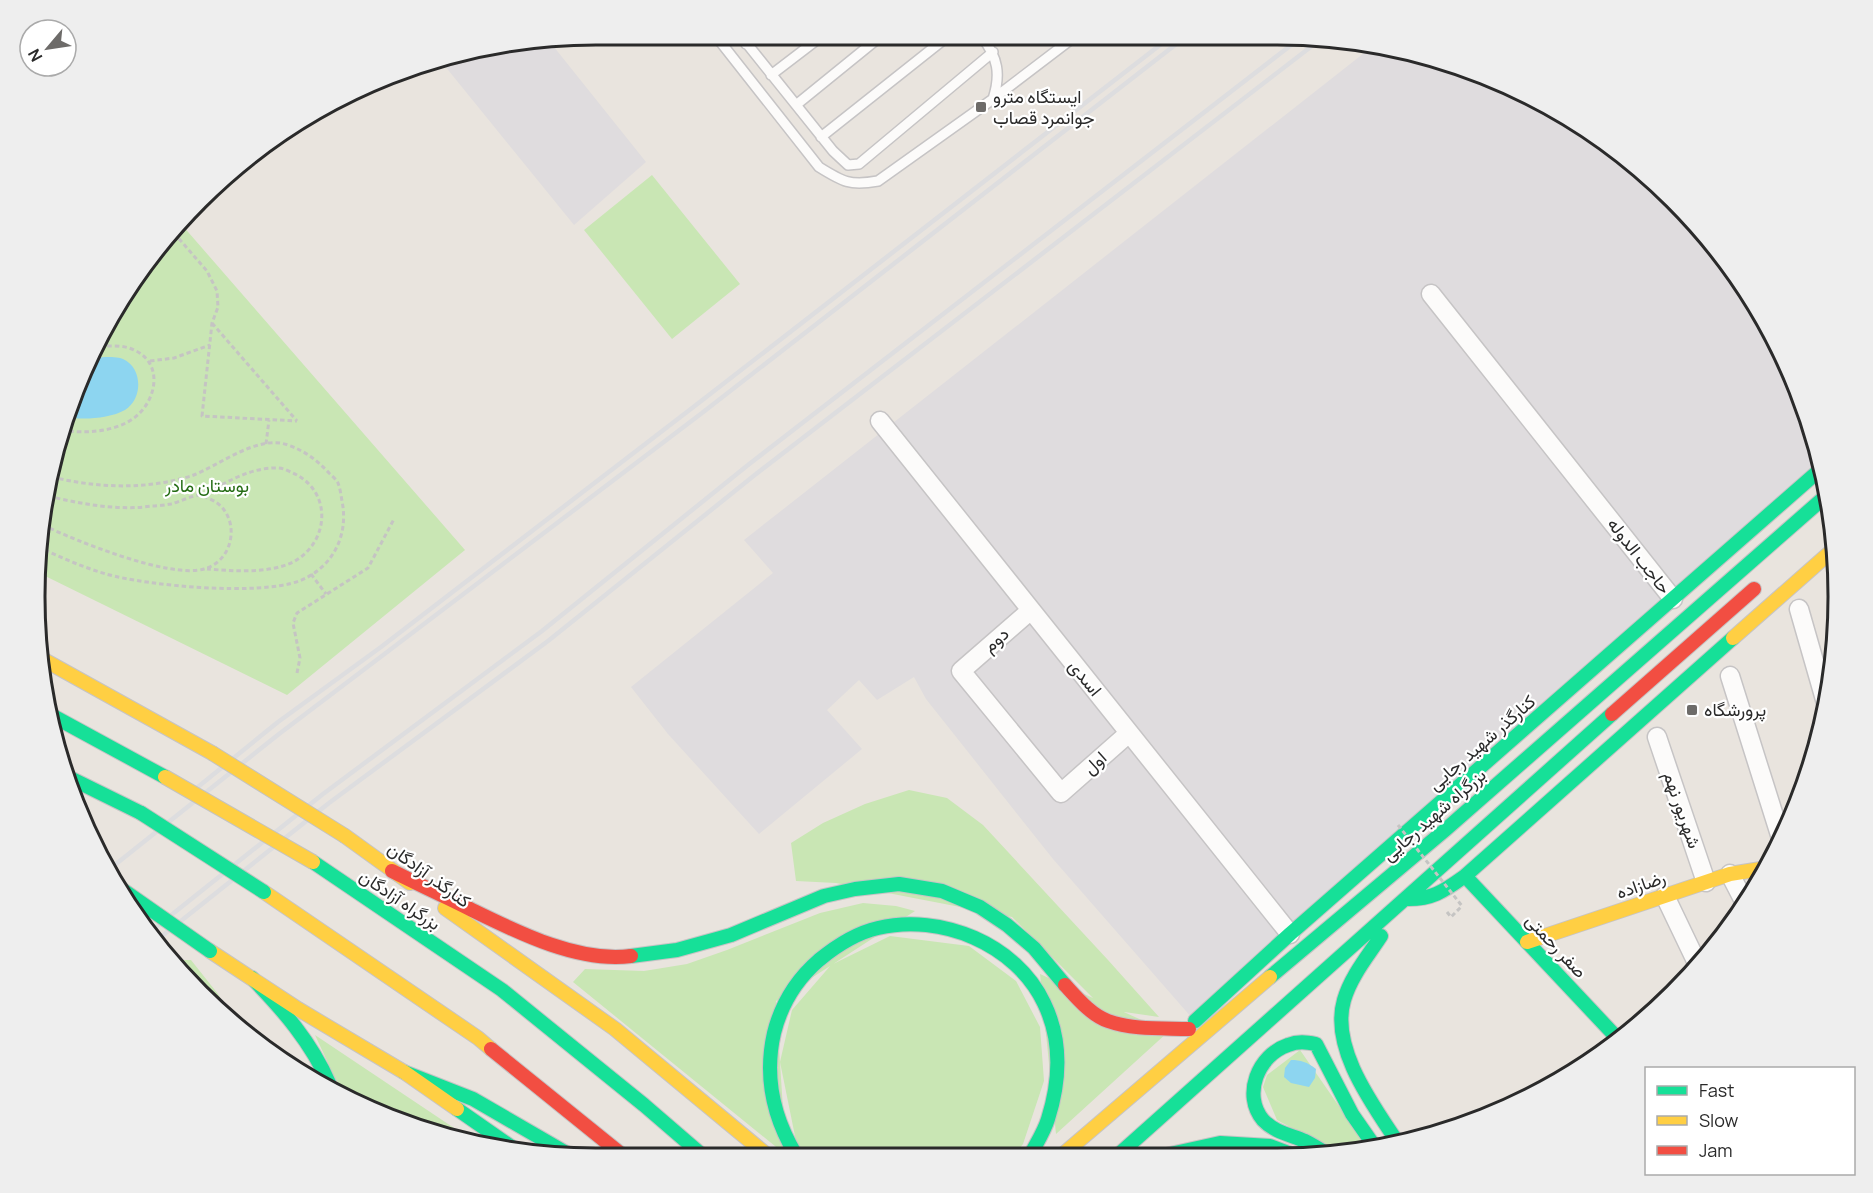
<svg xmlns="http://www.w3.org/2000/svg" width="1873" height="1193" viewBox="0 0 1873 1193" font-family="Manrope,Vazirmatn,sans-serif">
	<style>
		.industrial { fill: #dfdcde }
		.green { fill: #c9e6b4 }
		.water { fill: #8dd5f0 }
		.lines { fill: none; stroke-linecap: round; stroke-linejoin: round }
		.lane-casing { stroke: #c6c4c5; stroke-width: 12 }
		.street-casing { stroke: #c6c4c5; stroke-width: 21 }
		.fast-casing { stroke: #c6c4c5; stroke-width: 16 }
		.slow-casing { stroke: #c6c4c5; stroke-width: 16 }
		.jam-casing { stroke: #c6c4c5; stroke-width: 16 }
		.path { stroke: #c5c4c3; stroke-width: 3; stroke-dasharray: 4.5 3; stroke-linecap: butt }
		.lane { stroke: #fcfbfa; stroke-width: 9 }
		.street { stroke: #fcfbfa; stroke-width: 18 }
		.fast { stroke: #16e098; stroke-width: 14 }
		.slow { stroke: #ffcf43; stroke-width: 14 }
		.jam { stroke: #f24e42; stroke-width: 14 }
		.rail { stroke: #dddddf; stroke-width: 4.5 }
		.fast-bridge-casing { stroke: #c4c3c0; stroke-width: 16; stroke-linecap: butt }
		.slow-bridge-casing { stroke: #c4c3c0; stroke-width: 16; stroke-linecap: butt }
		.path-bridge { stroke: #c5c4c3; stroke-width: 3; stroke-dasharray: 4.5 3; stroke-linecap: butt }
		.fast-bridge { stroke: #16e098; stroke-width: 14 }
		.slow-bridge { stroke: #ffcf43; stroke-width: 14 }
		.poi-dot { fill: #6d6b69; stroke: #fff; stroke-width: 2 }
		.labels { text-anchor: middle; stroke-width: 4.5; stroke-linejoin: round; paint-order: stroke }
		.poi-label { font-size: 18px; fill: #2a2a2a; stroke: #fff; text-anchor: start }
		.park-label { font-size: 18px; fill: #256c14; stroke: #fff }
		.street-label { font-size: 18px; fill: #2a2a2a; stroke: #fff }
		.rim { fill: none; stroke: #2a2a2a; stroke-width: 3 }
	</style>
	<rect width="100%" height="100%" fill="#e9e4de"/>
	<path class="industrial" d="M550,42L646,162L574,225L440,60Z
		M1373,46L1525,92L1647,174L1722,254L1780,348L1819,451L1821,459L1192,1018L1053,859L926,699L914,677L877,700L859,680L827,710L862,749L759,834L668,734L631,687L773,573L744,540Z"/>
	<path class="green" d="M652,175L740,284L672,339L584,230Z
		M182,225L465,550L287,695L37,572L36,560L64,416L150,255Z
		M909,790L947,798L983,825L1108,960L1159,1017L1104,1009L1012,917L836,883L796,881L791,843L823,823L865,804Z
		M863,903L896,906L915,911L776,1001L786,1155L573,982L585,969L644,971L687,964L727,950L820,913Z
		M890,936L969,946L1016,981L1040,1027L1044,1081L1023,1144L1013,1156L806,1155L796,1141L780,1062L792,1010L831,965Z
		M182,960H191L218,994L236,1025L226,1019L179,966Z
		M1040,974L1168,1032L1056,1134Z
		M315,1035L472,1140L381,1116L341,1091Z
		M1300,1050L1368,1148L1338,1153L1277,1120L1263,1087L1267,1075Z"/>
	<path class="water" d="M105,357C110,357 118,357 123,359C143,368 143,399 125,410C109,419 82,420 64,417L95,358Z
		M1291,1060C1301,1060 1307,1062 1316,1069L1315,1078L1309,1087L1291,1083L1284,1077L1285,1068Z"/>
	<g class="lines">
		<g class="lane-casing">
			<path id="lane" d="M715,35L819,167C843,182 850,186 878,181L993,99L1073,38
				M740,35L833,151L848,165L859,164L993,52
				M982,37C998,58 1001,74 993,99
				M746,44L757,36
				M771,75L822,36
				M796,105L881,36
				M821,137L947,37"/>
		</g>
		<g class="street-casing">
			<path id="street" d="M1431,294L1673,599
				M880,421L1290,934
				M1799,609L1826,703
				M1031,610L961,671L1061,793L1129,733
				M1730,676L1781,838
				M1657,737L1706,882
				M1730,874L1745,903
				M1665,896L1699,967"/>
		</g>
		<g class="fast-casing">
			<path id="fast" d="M51,715L165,777
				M70,778L141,813
				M313,862L502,990L644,1105L702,1155
				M1465,876L1620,1041
				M1405,899C1432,900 1444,891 1465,876L1733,638
				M1381,936C1368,956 1351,976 1344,1000C1330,1048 1373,1105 1398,1143
				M631,956L677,950L731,935L824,896L855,889L899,884L942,891L980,907L1007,925L1034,948L1065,985
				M1270,977L1445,830L1827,495
				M252,978C283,1010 311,1042 329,1083
				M1195,1021L1290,934L1822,468
				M404,1072L473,1099L568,1154
				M457,1109L520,1153
				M796,1155C773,1117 764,1077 774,1033C781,1005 797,979 819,960C836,946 856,933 878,928C941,913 1016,944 1044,1003C1062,1040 1060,1081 1048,1119C1044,1132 1036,1144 1030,1156
				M1329,1155C1321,1150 1313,1145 1305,1141C1291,1135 1274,1132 1263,1120C1242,1095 1258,1055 1288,1045C1298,1041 1306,1042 1316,1044L1352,1114L1375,1147
				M1117,1156L1612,714
				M1164,1157L1170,1154L1220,1143L1270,1146L1299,1157"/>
		</g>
		<g class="slow-casing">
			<path id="slow" d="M1733,638L1835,548
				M46,661L212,753
				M345,836L410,883
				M264,892L478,1038L491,1049
				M445,908L615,1029L767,1155
				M1527,942L1730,874L1767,868
				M210,951L298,1009L404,1072L457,1109
				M1061,1156L1270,977"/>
		</g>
		<g class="jam-casing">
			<path id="jam" d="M1612,714L1754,589
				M392,871C418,884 444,896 470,909C517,932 578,963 631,956
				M1065,985C1077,998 1091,1015 1108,1021C1133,1030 1163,1028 1189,1029
				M491,1049L621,1154"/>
		</g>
		<path class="path" d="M174,233L207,271L217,291L218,307L212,323L202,416L297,421
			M212,323L297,421
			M150,361L174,358L210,345
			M62,430C84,434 115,432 134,418C157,401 164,363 134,350C124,345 112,346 102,346
			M266,444L269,420
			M202,495C226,483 250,467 278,468C284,468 290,472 295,474C333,493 329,543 293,562C269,574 232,571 207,569
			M43,525C76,541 170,579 204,569C237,560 241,512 210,499C209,499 202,495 201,495C193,495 179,502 171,504C165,505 158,506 152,506C119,511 81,504 48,496
			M38,547C60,557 82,567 106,574C148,586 259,596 299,581C333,568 349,535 342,501C341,495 340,488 338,483C336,479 332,476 329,473C317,460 305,451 288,445C257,434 219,466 191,476C146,490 97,488 52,477
			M311,574L326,594
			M297,673L300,658L293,623L297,613L368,568L394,519
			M1447,912L1451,917L1462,906"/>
		<use href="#lane" class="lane"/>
		<use href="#street" class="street"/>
		<use href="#fast" class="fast"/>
		<use href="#slow" class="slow"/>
		<use href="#jam" class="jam"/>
		<path class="rail" d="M188,795L278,722L381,647L696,405L1169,38
			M111,868L279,734L702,413L1184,38
			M150,932L323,794L542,631L748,465L1299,39
			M157,940L329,803L548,641L756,474L1321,39"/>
		<g class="fast-bridge-casing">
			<path id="fast-bridge" d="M141,813L264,892
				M120,888L210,951"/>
		</g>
		<g class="slow-bridge-casing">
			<path id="slow-bridge" d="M212,753L345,836
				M165,777L313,862"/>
		</g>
		<path class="path-bridge" d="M1398,825L1462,906"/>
		<use href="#fast-bridge" class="fast-bridge"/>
		<use href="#slow-bridge" class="slow-bridge"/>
	</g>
	<g class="poi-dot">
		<rect x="975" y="101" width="12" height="12" rx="3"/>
		<rect x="1686" y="704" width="12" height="12" rx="3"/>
	</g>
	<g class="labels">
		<g class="poi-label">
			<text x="993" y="103">ایستگاه مترو<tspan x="993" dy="21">جوانمرد قصاب</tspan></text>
			<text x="1704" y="716">پرورشگاه</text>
		</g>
		<g class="park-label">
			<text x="207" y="492">بوستان مادر</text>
		</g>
		<g class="street-label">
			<text transform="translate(1639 556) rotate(52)" y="6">حاجب الدوله</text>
			<text transform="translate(996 640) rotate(-41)" y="6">دوم</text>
			<text transform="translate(1085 678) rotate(51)" y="6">اسدی</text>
			<text transform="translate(1482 743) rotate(-41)" y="6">کنارگذر شهید رجایی</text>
			<text transform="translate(1095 763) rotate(-42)" y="6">اول</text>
			<text transform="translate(1682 810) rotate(71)" y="6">شهریور نهم</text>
			<text transform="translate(1434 815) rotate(-41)" y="6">بزرگراه شهید رجایی</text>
			<text transform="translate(429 875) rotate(36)" y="6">کنارگذر آزادگان</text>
			<text transform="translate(1641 885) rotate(-19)" y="6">رضازاده</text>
			<text transform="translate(400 900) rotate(34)" y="6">بزرگراه آزادگان</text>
			<text transform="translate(1556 946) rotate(47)" y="6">صفر رحمتی</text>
		</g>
	</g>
	<path d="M0 0H1873V1193H0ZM596 45H1277A551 551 0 0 1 1828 596V597A551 551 0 0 1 1277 1148H596A551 551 0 0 1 45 597V596A551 551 0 0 1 596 45Z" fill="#eee" fill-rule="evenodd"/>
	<path class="rim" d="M596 45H1277A551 551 0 0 1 1828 596V597A551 551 0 0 1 1277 1148H596A551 551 0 0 1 45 597V596A551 551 0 0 1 596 45Z"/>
	<rect x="1645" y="1067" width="210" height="108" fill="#ffffff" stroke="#aaaaaa" stroke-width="1.5"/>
	<rect x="1657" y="1086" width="30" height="9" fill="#16e098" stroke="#aaaaaa" stroke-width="1.5"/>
	<text x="1699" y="1097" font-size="18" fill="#2a2a2a">Fast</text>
	<rect x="1657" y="1116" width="30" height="9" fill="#ffcf43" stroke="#aaaaaa" stroke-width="1.5"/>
	<text x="1699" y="1127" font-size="18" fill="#2a2a2a">Slow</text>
	<rect x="1657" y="1146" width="30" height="9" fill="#f24e42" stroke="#aaaaaa" stroke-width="1.5"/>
	<text x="1699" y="1157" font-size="18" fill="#2a2a2a">Jam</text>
	<g transform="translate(48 48) rotate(241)"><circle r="28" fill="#ffffff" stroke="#aaaaaa" stroke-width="1.5"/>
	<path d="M0-4.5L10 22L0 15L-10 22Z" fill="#6d6b69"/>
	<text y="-9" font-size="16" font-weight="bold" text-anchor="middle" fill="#2a2a2a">N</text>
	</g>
</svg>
